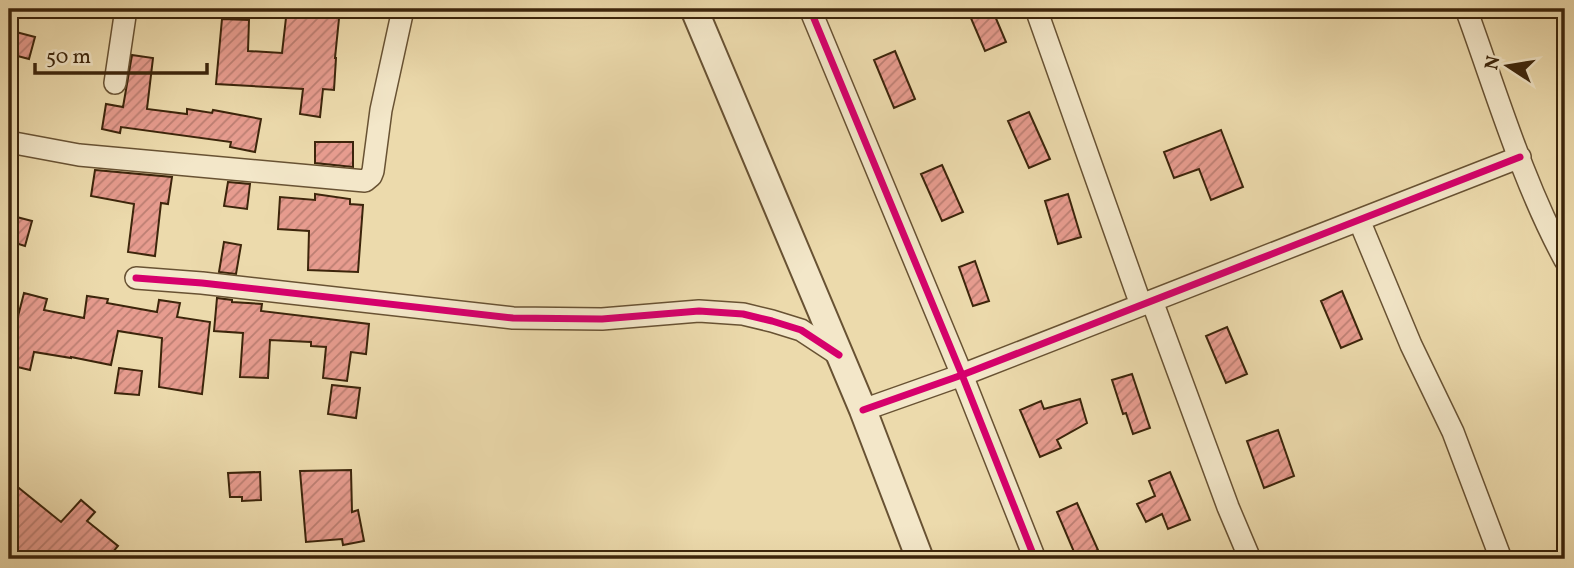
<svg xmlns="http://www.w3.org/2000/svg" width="1574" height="568" viewBox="0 0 1574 568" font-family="Vollkorn,serif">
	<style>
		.building { fill: url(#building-hatch); stroke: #3c250b; stroke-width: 2 }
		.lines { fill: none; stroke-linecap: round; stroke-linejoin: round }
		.minor-casing { stroke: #685233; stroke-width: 24 }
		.tertiary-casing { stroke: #685233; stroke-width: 30 }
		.minor { stroke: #f3e7c9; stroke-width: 21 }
		.tertiary { stroke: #f3e7c9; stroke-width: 26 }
		.cycleway-casing { stroke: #f3e7c9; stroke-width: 11 }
		.cycleway { stroke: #d6006c; stroke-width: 7 }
	</style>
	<defs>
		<pattern id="building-hatch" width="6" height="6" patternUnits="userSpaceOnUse" patternTransform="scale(1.75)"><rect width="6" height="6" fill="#e79c8f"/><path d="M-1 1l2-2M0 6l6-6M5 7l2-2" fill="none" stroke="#bc7f73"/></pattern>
	</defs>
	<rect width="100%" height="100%" fill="#ecdaac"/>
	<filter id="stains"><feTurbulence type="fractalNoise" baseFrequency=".00286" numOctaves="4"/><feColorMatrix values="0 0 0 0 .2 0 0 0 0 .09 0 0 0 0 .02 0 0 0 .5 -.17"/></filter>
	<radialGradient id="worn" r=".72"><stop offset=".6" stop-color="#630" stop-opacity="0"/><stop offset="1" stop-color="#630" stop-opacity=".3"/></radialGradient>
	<path class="building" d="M287,9H340L335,58H336L334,90L323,89L320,117L300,114L303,89L216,84L222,19L249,20L248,51L282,53Z
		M967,9H992L1006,42L985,51Z
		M16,32L35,37L29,59L10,54Z
		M895,51L915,99L894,108L874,60Z
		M132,55L153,58L147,109L187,114V109L212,113L213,110L261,119L255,152L230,147L231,142L121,127L120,133L102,129L106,104L123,107Z
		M1029,112L1050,159L1029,168L1008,121Z
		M1221,130L1243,187L1211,200L1199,169L1174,178L1164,152Z
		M315,142H353V167L315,163Z
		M942,165L963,212L942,221L921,174Z
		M95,170L172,177L168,204L161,203L155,256L128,252L134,204L91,196Z
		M228,182L250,184L247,209L224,206Z
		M315,194L350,199V204L363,205L358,272L308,270L309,231L278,229L280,197L315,200Z
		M1068,194L1081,237L1058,244L1045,201Z
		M9,215L32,221L25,246L9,241Z
		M224,242L241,245L236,274L219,272Z
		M975,261L989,301L973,306L959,267Z
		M1342,291L1362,339L1341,348L1321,301Z
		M24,293L47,299L44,310L84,318L87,296L108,299L107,303L157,312L159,300L180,303L177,317L210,322L202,394L159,387L162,338L118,331L111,365L71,357V358L34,352L30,370L9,365V351Z
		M217,298L232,300V302L262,304L261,311L369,324L366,354L351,352L347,381L323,378L326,347L311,346V342L270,340L268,378L240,377L243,333L214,331Z
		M1227,327L1247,374L1226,383L1206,336Z
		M119,368L142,371L139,395L115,393Z
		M1132,374L1150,428L1133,434L1126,413L1123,414L1112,380Z
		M332,385L360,388L356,418L328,414Z
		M1080,399L1087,423L1057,440L1061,448L1040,457L1020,410L1041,401L1044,409Z
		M1278,430L1294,476L1264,488L1247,441Z
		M351,470L352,512L358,510L364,541L343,545L342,539L306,542L300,471Z
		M260,472L261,500L242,501V497H230L228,473Z
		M1170,472L1190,520L1168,529L1162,514L1146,522L1137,504L1155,496L1149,481Z
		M9,480L61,522L81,500L95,512L87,521L118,546L107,559H9Z
		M1077,503L1098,550L1077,559L1057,512Z"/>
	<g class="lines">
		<g class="minor-casing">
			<path id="minor" d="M810,9L962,375L1035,559
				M1036,9L1141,305
				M1466,9C1496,91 1523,183 1565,260
				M115,83L126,9
				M9,142L79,155L365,181L371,176L373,171L381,110L402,14L406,9
				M1359,220L1411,345L1453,432L1501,559
				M136,278L202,283L513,318L602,319L699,311L743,314L772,321L801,330L839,355
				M1152,301L1228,507L1250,559
				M863,410L962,375L1520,157"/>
		</g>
		<g class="tertiary-casing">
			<path id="tertiary" d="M694,9L863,410L920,559"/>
		</g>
		<use href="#minor" class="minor"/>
		<use href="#tertiary" class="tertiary"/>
		<g class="cycleway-casing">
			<path id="cycleway" d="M810,9L962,375L1035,559
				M136,278L202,283L513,318L602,319L699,311L743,314L772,321L801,330L839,355
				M863,410L962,375L1520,157"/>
		</g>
		<use href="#cycleway" class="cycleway"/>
	</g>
	<rect width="1574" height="568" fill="none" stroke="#ecdaac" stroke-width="35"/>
	<rect x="10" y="10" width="1553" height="547" fill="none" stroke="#3c250b" stroke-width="3.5"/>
	<rect x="18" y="18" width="1539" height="533" fill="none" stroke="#3c250b" stroke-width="2"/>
	<g transform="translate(1508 66) rotate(282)" stroke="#f3e7c9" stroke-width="5" paint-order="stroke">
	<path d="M0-5L12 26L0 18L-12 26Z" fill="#3c250b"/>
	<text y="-10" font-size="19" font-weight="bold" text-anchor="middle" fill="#3c250b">N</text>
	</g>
	<path d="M35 63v10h172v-10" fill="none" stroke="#3c250b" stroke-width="3.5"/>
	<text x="46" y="63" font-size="21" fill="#3c250b" stroke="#f3e7c9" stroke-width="5" paint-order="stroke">50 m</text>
	<rect width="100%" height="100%" filter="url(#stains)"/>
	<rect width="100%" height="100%" fill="url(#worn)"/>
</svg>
